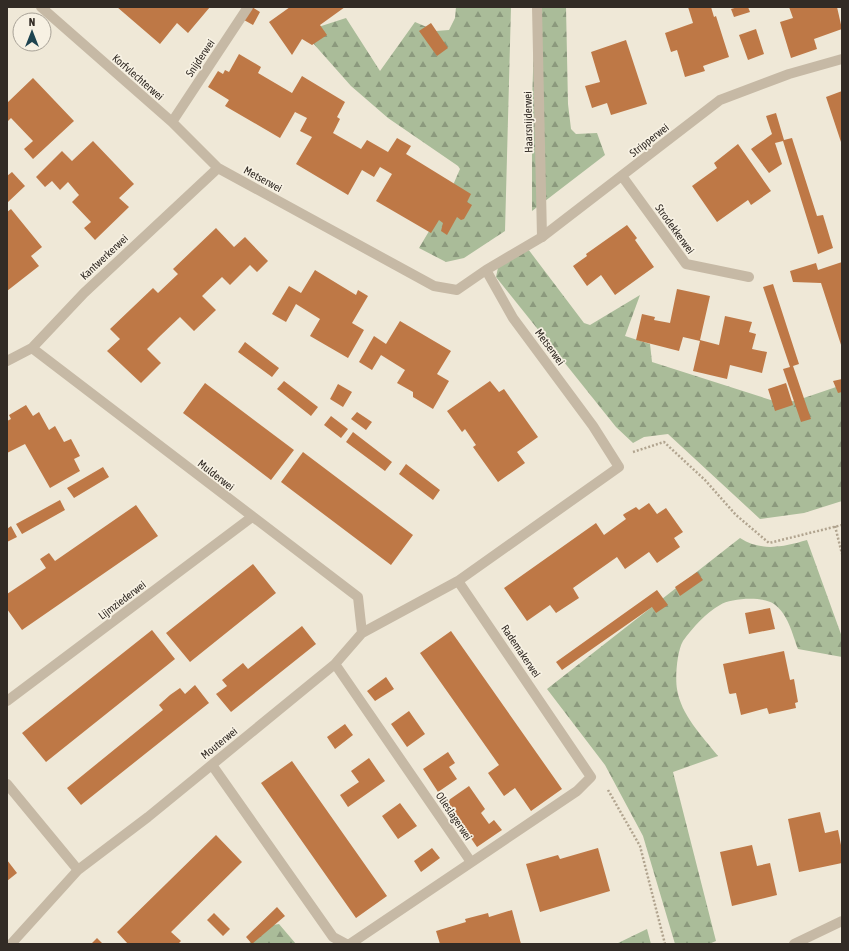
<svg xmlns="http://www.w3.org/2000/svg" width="849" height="951" viewBox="0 0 849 951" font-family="'Asap Condensed',sans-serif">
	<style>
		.forest { fill: url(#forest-firs) }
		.building { fill: #be7846 }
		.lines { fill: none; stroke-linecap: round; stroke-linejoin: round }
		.path { stroke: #b1a48f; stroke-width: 2.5; stroke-dasharray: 2 2; stroke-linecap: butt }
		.pedestrian { stroke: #c6b9a5; stroke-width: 10 }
		.minor { stroke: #c6b9a5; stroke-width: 10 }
		.labels { text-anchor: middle; stroke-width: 3.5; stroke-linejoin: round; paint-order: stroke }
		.street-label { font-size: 11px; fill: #322b25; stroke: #f7f1e3 }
	</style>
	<defs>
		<pattern id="forest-firs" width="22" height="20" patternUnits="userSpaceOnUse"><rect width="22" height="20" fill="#aabc99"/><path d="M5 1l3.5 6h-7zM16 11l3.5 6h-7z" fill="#8b997d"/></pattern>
	</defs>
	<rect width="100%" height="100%" fill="#efe8d7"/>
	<path class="forest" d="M456,7H511L505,231L464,258L446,262L419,248L444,206L460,169L458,166L388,118L351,86L312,42L309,30L346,18L380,71L415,22L436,31L449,30L455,18Z
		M535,7H566L568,104L571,129L576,134L597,133L605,155L532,211V104Z
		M525,245L584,323L590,325L640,295L625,336L650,344L652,362L777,402L795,401L842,385V501L804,513L760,519L668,434L644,437L633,443L616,427L496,277L499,263Z
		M740,538C762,552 783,547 807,540L842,637V657L798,649C792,633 788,614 774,604C763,596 731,598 720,605C707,612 692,628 683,641C677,651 675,678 677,689C681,715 702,736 718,756L673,772L716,941L709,944H675L643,836L605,765L547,689Z
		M279,924L296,944H248L273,925Z
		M647,929L651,944H616Z"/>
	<path class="building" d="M117,7H210L188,33L177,23L160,44Z
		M252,7L260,12L253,25L244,20Z
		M290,7H345L320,25L327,35L312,45L302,39L292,55L269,22Z
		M688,7H711L714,17L716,16L729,57L703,66L705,71L685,77L677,50L671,52L665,33L693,23Z
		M738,7H748L750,12L734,17L731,9Z
		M789,7H837L842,29L814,39L817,49L791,58L780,22L793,18Z
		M431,23L448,48L437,56L419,31Z
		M756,29L764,54L748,60L739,35Z
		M626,40L647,104L611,115L607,103L592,108L585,86L600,82L591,52Z
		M239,54L261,67L258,73L292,93L302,76L345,102L337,117L340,119L333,133L361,149L367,140L388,152L397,138L411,146L406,154L471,194L467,202L472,205L464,219L461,220L457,217L447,235L441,231L443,223L439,220L431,233L376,201L392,174L380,167L374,177L362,170L348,195L296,164L312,137L300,131L307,118L295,112L280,138L225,106L229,100L208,87L218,71L223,74L225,70L229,72Z
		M33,78L74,121L33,159L24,149L33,141L11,118L7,122V103Z
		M842,91V145L826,97Z
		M776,113L784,140L792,138L817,216L823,215L833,248L818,254L783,141L775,143L782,164L769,173L751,149L772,134L766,116Z
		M93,141L134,184L119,198L129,207L95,240L84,228L91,222L72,202L79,195L68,182L60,190L52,181L45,187L36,177L62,151L72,161Z
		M738,144L771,191L751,205L748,200L717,222L692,186L717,168L714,163Z
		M12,172L25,186L7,203V176Z
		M11,209L42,247L31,256L39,266L7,291V212Z
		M627,225L637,238L635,240L654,267L615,295L601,275L587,286L573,266L587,256L586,254Z
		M216,228L234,247L245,237L268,261L257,272L250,265L230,285L222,277L202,296L216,310L194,331L180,317L159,337L147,349L161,363L141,383L107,351L120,339L110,329L153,288L158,293L178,274L173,269Z
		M842,262V348L821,283L793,282L790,271L816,263L818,270Z
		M315,270L356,295L358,290L368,296L352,323L364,330L348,358L310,336L320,319L296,304L286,322L272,314L289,286L301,293Z
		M773,284L799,364L793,366L811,419L801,422L783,369L790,367L763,287Z
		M677,289L710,296L700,340L719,345L725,316L752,322L749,332L756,334L752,349L767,352L762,373L730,365L727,379L693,371L700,341L683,337L679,351L636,340L642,314L655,317L654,320L670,323Z
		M400,321L451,351L437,374L449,381L433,409L413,397V392L397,383L405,370L381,355L372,370L359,362L374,336L386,344Z
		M245,342L279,368L272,377L238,352Z
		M842,379V392L838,393L833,381Z
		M284,381L318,407L311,416L277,389Z
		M490,381L499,392L504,389L538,437L517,452L525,463L498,482L473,447L476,445L465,429L462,432L447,411Z
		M205,383L294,450L271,480L183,413Z
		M786,383L793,405L775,411L768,389Z
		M338,384L352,392L343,407L330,399Z
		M26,405L33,416L39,412L49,430L55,426L64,442L71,439L80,456L74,459L80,471L50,488L25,444L7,453V421L11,419L9,415Z
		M357,412L372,422L366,430L351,419Z
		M331,416L348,429L341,438L324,425Z
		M353,432L392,462L385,471L346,442Z
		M303,452L413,535L391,565L281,482Z
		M406,464L440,490L433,500L399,474Z
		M103,467L109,477L74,498L67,488Z
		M60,500L65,510L22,534L16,524Z
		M649,503L657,514L666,508L683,532L674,538L680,547L657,563L649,552L625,569L617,557L573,588L579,598L556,613L550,605L527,621L504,588L596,523L604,535L626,519L623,515L624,514L636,507L639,510Z
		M136,505L158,536L22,630L7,609V594L46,568L40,559L49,553L55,561Z
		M11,526L17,537L7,542V529Z
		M253,564L276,593L190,662L166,633Z
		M697,572L703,580L680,596L675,587Z
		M657,590L668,605L656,613L652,607L562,670L556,662Z
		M770,608L775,629L749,634L745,613Z
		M302,626L316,644L231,712L216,694L227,686L222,680L243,663L248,669Z
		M152,630L175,659L46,762L22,733Z
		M451,631L562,789L531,811L515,788L504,796L488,773L499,765L420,653Z
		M784,651L790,680L794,679L798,702L795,703L796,708L769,714L767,708L741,715L736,693L730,694L729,693L723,664Z
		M386,677L394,689L375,701L367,691Z
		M195,685L209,703L81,805L67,788L163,710L159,705L170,695L180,688L185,694Z
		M409,711L425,734L407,747L391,724Z
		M345,724L353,735L335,749L327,737Z
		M448,752L455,763L449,767L457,779L438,792L423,769Z
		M369,758L385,781L348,807L340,795L359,782L351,771Z
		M292,761L387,896L356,918L261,783Z
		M469,786L485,809L481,813L489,824L494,820L502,830L477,847L446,802Z
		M400,803L417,826L398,839L382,816Z
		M820,812L825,833L838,830L842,850V863L799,872L788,819Z
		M216,835L242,862L171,932L181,941L178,944H128L117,932Z
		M752,845L757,866L770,863L777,895L732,906L720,852Z
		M432,848L440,858L421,872L414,861Z
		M598,848L610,891L540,912L526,864L558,855L560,859Z
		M7,860L17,873L7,881Z
		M277,907L285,916L252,944L246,937Z
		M512,910L521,944H440L436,931L466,922L465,919L488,913L489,917Z
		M214,913L230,929L223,936L207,920Z
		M97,938L103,944H91Z"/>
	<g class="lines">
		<path class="path" d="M633,452L664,442L705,480L736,515L769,543L842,525
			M835,526L842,554
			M608,790L640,846L665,944"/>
		<path class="pedestrian" d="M537,7L542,237"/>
		<path class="minor" d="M41,7L172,122L218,168L434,286L457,290L486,270L513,318L593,426L619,467L458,581L591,777L577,791L350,944
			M172,122L248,7
			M622,176L686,264L749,277
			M486,270L542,237L720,100L789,74L842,59
			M32,348L358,597L362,633
			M7,361L32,348L84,293L218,168
			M335,664L471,862
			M7,701L252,517
			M212,765L333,937L346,944
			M7,784L78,870
			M11,944L78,870L148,817L335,664L362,633L458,581
			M794,944L842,921"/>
	</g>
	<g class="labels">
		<g class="street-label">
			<text transform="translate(200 58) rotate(-56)" y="4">Snijderwei</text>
			<text transform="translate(138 77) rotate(41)" y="4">Korfvlechterwei</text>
			<text transform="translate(528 122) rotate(-91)" y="4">Haarsnijderwei</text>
			<text transform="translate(649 140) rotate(-38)" y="4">Stripperwei</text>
			<text transform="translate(263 179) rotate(29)" y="4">Metserwei</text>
			<text transform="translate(675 229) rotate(54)" y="4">Strodekkerwei</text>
			<text transform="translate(104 257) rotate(-43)" y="4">Kantwerkerwei</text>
			<text transform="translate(550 347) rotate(54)" y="4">Metserwei</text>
			<text transform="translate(216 475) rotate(38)" y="4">Mulderwei</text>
			<text transform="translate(122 600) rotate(-37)" y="4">Lijmziederwei</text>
			<text transform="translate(521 651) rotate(56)" y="4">Rademakerwei</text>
			<text transform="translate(219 743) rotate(-39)" y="4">Mouterwei</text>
			<text transform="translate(454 816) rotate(56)" y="4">Olieslagerwei</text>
		</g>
	</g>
	<rect width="849" height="951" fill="none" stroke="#322b25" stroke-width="16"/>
	<g transform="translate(32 32)"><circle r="19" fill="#f7f1e3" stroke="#a8a297"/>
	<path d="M0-3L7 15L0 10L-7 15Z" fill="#1e4450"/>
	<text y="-6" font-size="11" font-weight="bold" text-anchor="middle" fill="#322b25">N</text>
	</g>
</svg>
